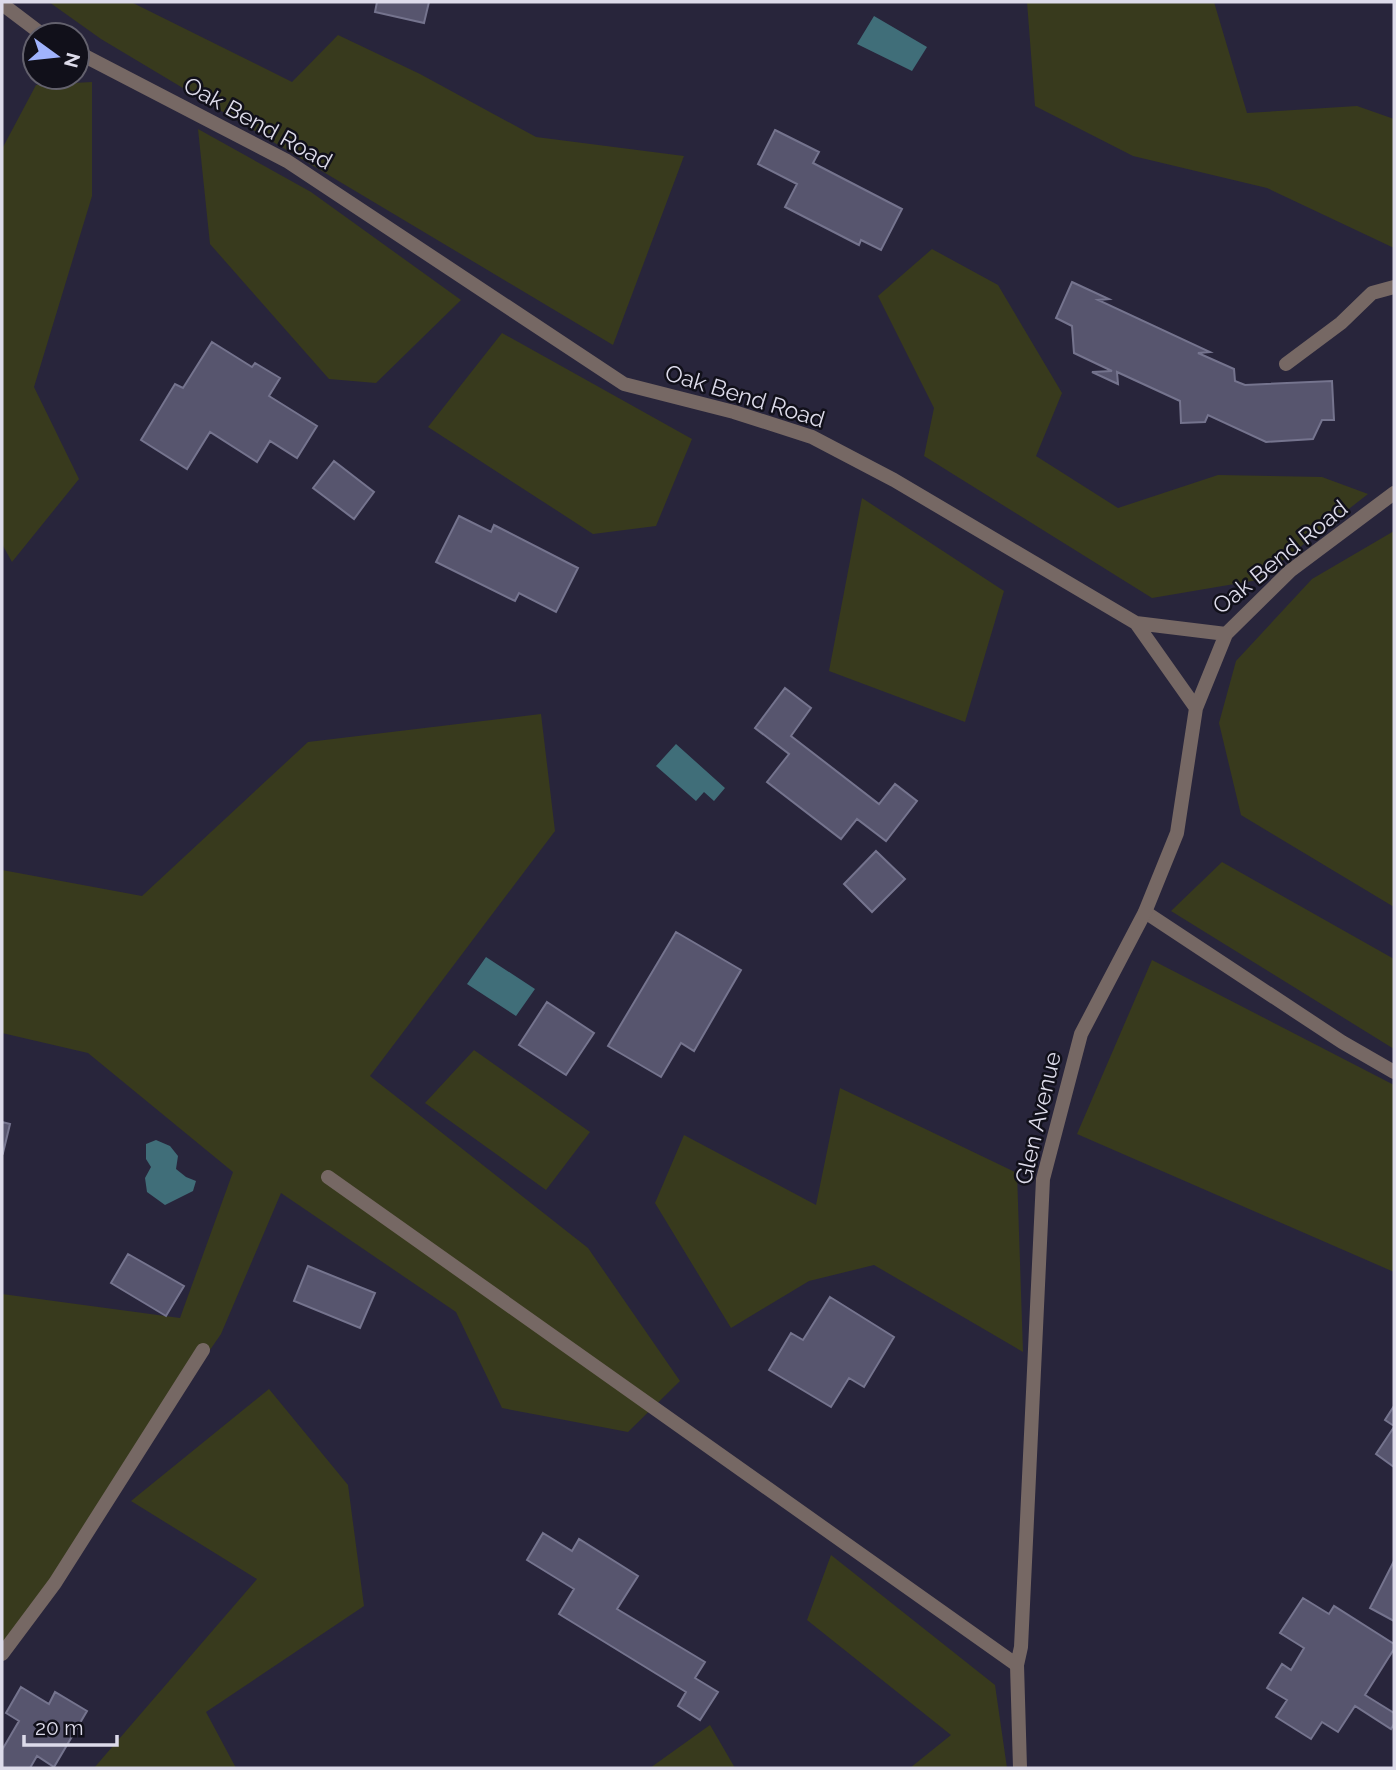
<svg xmlns="http://www.w3.org/2000/svg" width="1396" height="1770" viewBox="0 0 1396 1770" font-family="Raleway,sans-serif">
	<style>
		.green { fill: #383a1d }
		.water { fill: #406e79 }
		.building { fill: #57556e; stroke: #75748e; stroke-width: 2 }
		.lines { fill: none; stroke-linecap: round; stroke-linejoin: round }
		.service { stroke: #766864; stroke-width: 14 }
		.minor { stroke: #766864; stroke-width: 14 }
		.labels { text-anchor: middle; stroke-width: 5; stroke-linejoin: round; paint-order: stroke }
		.street-label { font-size: 23px; fill: #dddbea; stroke: #11101a }
	</style>
	<rect width="100%" height="100%" fill="#28253b"/>
	<path class="green" d="M49,2H131L292,82L338,35L420,74L536,137L684,156L613,345L101,39Z
		M1027,2H1214L1247,113L1357,106L1394,119V248L1267,188L1133,156L1035,106Z
		M92,82V196L34,387L79,479L12,562L2,544V149L36,85Z
		M198,129L311,192L461,300L376,383L329,379L210,244Z
		M932,249L998,285L1062,393L1036,456L1118,508L1218,475L1322,477L1368,494L1258,580L1152,598L924,456L934,408L878,296Z
		M502,333L692,439L656,526L593,534L428,427Z
		M862,498L1004,591L965,722L829,671Z
		M1394,531V907L1241,815L1219,723L1236,661L1312,579Z
		M541,714L555,831L370,1076L588,1248L680,1381L628,1432L502,1408L456,1312L281,1193L221,1334L2,1650V1294L180,1318L233,1172L88,1053L2,1033V870L142,896L308,742Z
		M1222,862L1394,959V1049L1171,911Z
		M1152,960L1394,1085V1272L1077,1134Z
		M474,1050L590,1132L546,1190L425,1103Z
		M840,1088L1017,1173L1023,1352L874,1265L809,1281L731,1328L655,1203L684,1135L816,1205Z
		M269,1389L348,1485L364,1606L206,1712L236,1768H94L257,1579L131,1501Z
		M831,1555L995,1685L1007,1768H910L951,1735L807,1620Z
		M710,1725L735,1768H650Z"/>
	<path class="water" d="M874,16L927,47L912,71L857,44Z
		M676,744L725,788L714,801L704,792L696,801L656,766Z
		M486,957L535,989L516,1016L467,984Z
		M156,1140L170,1146L178,1156L176,1169L186,1177L196,1181L193,1191L165,1205L147,1192L145,1178L151,1167L146,1159V1144Z"/>
	<path class="building" d="M377,2H429L424,23L375,12Z
		M775,130L819,152L813,163L902,209L881,250L861,240L859,245L785,207L797,184L758,164Z
		M1072,282L1109,299L1098,300L1210,352L1198,353L1234,369L1235,381L1245,385L1332,381L1334,420H1322L1313,439L1266,442L1208,415L1205,422L1181,423L1180,401L1117,372L1118,384L1092,372L1112,371L1074,353L1072,326L1056,318Z
		M212,342L252,367L255,363L280,378L269,396L317,426L297,458L270,441L257,462L210,432L187,469L141,440L175,384L183,388Z
		M334,461L374,492L354,519L313,488Z
		M459,516L491,532L494,525L578,568L556,612L519,593L515,601L436,562Z
		M785,688L811,708L791,736L879,804L895,784L917,801L886,841L857,819L841,839L767,782L789,754L755,728Z
		M876,851L905,879L872,912L844,884Z
		M676,932L741,970L694,1051L681,1043L661,1077L608,1046Z
		M547,1002L594,1033L566,1075L519,1045Z
		M2,1122L10,1124L3,1153L2,1152Z
		M128,1254L184,1286L166,1316L111,1283Z
		M308,1266L375,1293L360,1328L294,1301Z
		M830,1297L894,1337L864,1387L849,1378L831,1407L769,1370L791,1333L803,1340Z
		M1394,1406V1426L1385,1420Z
		M1394,1427V1467L1376,1454Z
		M543,1533L572,1551L579,1539L638,1576L617,1609L705,1662L695,1678L718,1692L700,1720L678,1706L686,1692L559,1614L574,1589L527,1560Z
		M1394,1561V1621L1370,1608Z
		M1303,1598L1329,1614L1334,1606L1394,1644V1649L1365,1695L1394,1713V1724L1391,1729L1355,1706L1338,1732L1322,1722L1311,1739L1276,1717L1287,1700L1267,1688L1282,1664L1291,1670L1304,1648L1280,1633Z
		M21,1687L49,1704L55,1692L87,1711L54,1767L37,1756L30,1768H2V1750L19,1721L6,1713Z"/>
	<g class="lines">
		<path class="service" d="M1286,364L1341,323L1372,293L1394,287
			M1145,912L1342,1042L1394,1072
			M2,1654L55,1583L203,1350"/>
		<path class="minor" d="M2,4L43,35
			M77,52L287,161L624,384L734,412L812,437L894,480L1136,623L1226,634L1290,571L1394,493
			M1136,623L1196,708
			M328,1177L1017,1665
			M1020,1768L1017,1665L1021,1647L1043,1179L1081,1034L1145,912L1177,833L1196,708L1226,634"/>
	</g>
	<g class="labels">
		<g class="street-label">
			<text transform="translate(258 123) rotate(29)" y="8">Oak Bend Road</text>
			<text transform="translate(745 396) rotate(17)" y="8">Oak Bend Road</text>
			<text transform="translate(1280 557) rotate(-39)" y="8">Oak Bend Road</text>
			<text transform="translate(1038 1118) rotate(-77)" y="8">Glen Avenue</text>
		</g>
	</g>
	<rect width="1396" height="1770" fill="none" stroke="#dddbea" stroke-width="7"/>
	<g transform="translate(56 56) rotate(105)"><circle r="33" fill="#11101a" stroke="#63616d" stroke-width="2"/>
	<path d="M0-5L12 26L0 18L-12 26Z" fill="#a0b3fd"/>
	<text y="-10" font-size="19" font-weight="bold" text-anchor="middle" fill="#dddbea">N</text>
	</g>
	<path d="M24 1735v10h93v-10" fill="none" stroke="#dddbea" stroke-width="3.5"/>
	<text x="35" y="1735" font-size="21" fill="#dddbea" stroke="#11101a" stroke-width="5" paint-order="stroke">20 m</text>
</svg>
